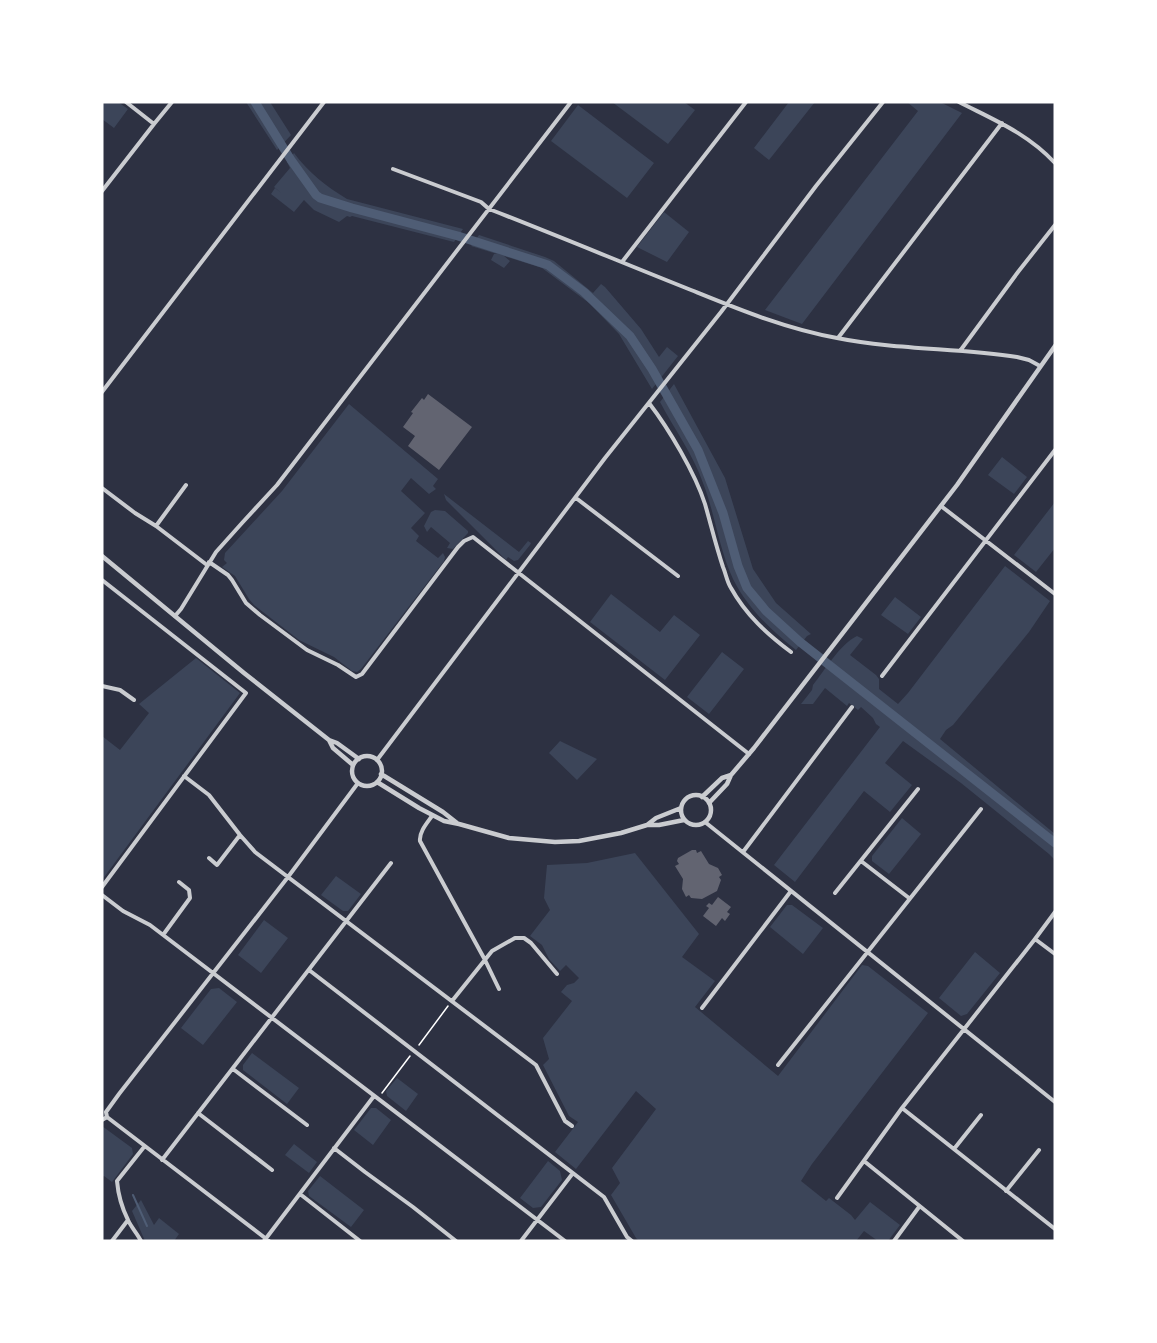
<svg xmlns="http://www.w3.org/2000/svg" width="1157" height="1343" viewBox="0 0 1157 1343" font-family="Commissioner,sans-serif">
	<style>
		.green { fill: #3c4559 }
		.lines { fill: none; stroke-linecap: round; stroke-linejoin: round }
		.stream { stroke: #4f5d75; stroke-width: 2 }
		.canal { stroke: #4f5d75; stroke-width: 9 }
		.building { fill: #626471 }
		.path { stroke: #fff; stroke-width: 1.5 }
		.minor { stroke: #caccd0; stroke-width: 4 }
		.tertiary { stroke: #caccd0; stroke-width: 4.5 }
	</style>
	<rect width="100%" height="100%" fill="#2d3142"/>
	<path class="green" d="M102,102H118L128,109L114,128L102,119Z
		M246,102H270L291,135L277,150Z
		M612,102H684L695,110L668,144Z
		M789,102H815L769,160L754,148Z
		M907,102H940L962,113L802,324L765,310L918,111Z
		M578,105L654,163L627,198L551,141Z
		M294,153C308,172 327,187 347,199L463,229L454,242L352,216L350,217L347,216L339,222L314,210L304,200L294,212L271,194L275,188L283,194L274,187L290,168L287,162Z
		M664,212L689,232L667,262L637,247Z
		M479,235L545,257L554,261L593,293L601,284L605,287L641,329L659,357L667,347L678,356L652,389L619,334L589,303L542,268L504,256L510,261L504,268L491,260L494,254H497L471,246Z
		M674,384L725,478L753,569L776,603L811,634L807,636L796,650C771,630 748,609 733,579C719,549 715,514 703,483C693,454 674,429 660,402Z
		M349,404L438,479L433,486L436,489L429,494L411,478L401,491L425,513L411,528L419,536L416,541L438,558L443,553L445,557L444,561L361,669L357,672L352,671L334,657L299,640L254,605L249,599L235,576L222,567L227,563L224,560L225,553L282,491Z
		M1002,457L1027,477L1014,494L988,475Z
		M444,494L519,552L528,541L531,543L530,545L518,560L514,561L508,557L506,560L446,500Z
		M1055,502V548L1036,572L1014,555Z
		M435,510L445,511L468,531V533L453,549L447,548L450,543L431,527L427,532L424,526L431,512Z
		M1005,566L1050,601L1029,632L953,725L946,730L940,739L1055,834V860L1049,854L961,783L903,741L885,763L912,785L890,812L864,791L795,882L774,865L880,727L876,724L873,718L861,707L858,710L849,703L847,706L825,688L813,704H801L812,690L813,685C825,670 840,644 857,636L863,639L850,655L876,675L879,679V689L898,704L908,693Z
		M611,594L660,632L674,615L700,635L665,680L590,622Z
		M895,597L921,617L908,634L881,615Z
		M722,652L744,669L709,714L687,697Z
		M196,658L240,693L102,880V736L120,750L149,713L139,704Z
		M560,741L597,759L577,780L549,753Z
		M902,818L921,834L889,874L872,861V856Z
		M635,853L699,934L682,957L715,981L695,1007L778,1076L862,965L868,966L928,1013L812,1164L801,1181L826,1201L829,1198L851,1215L855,1220L870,1202L900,1225L888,1241H878L864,1231L856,1241H639L636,1238L611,1195L620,1183L612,1168L656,1109L636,1091L576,1169L555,1152L578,1122L569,1116L543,1065L549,1059L543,1038L572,1001L561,992L567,985L574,983L579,978L566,965L560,971L549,959L542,945L530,936L550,910L544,898L547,865L587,863Z
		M336,876L361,894L348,911H343L321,895Z
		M787,905H792L823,928L803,954L770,927Z
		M264,920L288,938L261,973L238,955Z
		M975,952L1000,973L967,1014L961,1016L939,998Z
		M219,988L237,1002L203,1045L181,1028L211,989Z
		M252,1053L299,1088L287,1104L243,1070V1065Z
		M397,1078L418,1094L406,1111L387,1096L386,1091Z
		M371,1108H376L391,1120L373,1145L354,1130Z
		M102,1126L132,1148L133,1154L112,1182L104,1176L102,1177Z
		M294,1144L317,1162L309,1173L285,1155Z
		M548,1161L560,1171L562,1180L541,1207L533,1208L520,1198Z
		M320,1176L364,1210L351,1227L309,1196L308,1191Z
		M141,1200L154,1225L159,1218L179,1234L174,1241H145L132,1211Z"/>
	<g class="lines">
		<path class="stream" d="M133,1195L147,1226"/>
		<path class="canal" d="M255,102L291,160L316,195L320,198L352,208L458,236L548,265L584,292L630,336L652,369L698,450L723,513L738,566L747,588L766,611L800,642L1055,843"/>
	</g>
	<path class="building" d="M428,394L472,427L439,470L408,446L415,436L403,427L413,413L411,412L422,398L424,400Z
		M692,850H696L697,853L701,851L709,864L718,868L722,875L719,877L721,880L717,891L702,899L691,898L689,895L686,897L682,889L683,879L675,866L679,864L677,861L678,858Z
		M718,897L731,907L727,912L730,914L725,921L722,918L716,926L703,916L709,908L706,906L709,903L712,905Z"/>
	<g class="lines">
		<path class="path" d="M419,1045L448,1006
			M382,1093L410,1056"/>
		<path class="minor" d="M959,102C994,120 1027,133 1055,163
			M154,124L172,102
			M393,169L481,202L489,209C556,235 623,263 691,290C738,309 786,329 837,338C896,350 958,348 1017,357L1029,360L1040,366
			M102,191L154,124L126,102
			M622,262L746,102
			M838,338L1002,123
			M960,351L1018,272L1055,225
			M102,392L324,102
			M649,403C669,429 695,473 705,504C711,525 716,546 723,567C726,574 727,582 731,588C746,615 767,634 791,652
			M102,488L135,513L156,526L207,565
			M576,498L678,576
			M941,506L1055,594
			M156,526L186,485
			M209,562L228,575L232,580L246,603L260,615L307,650L338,665L356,677L362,674L458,547L464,541L473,537L749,754
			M102,580L246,693L102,887
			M175,616L181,609L216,552L242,523L277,485L571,102
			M882,676L1055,450
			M102,686L120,690L134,700
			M377,760L605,458L721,312L816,186L883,102
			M184,776L209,795L240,835L255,852L536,1065L565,1121L572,1126
			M432,816C427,823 419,832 420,841L485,960L499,989
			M705,822L1055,1102
			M743,852L852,707
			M209,858L217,865L240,835
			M861,861L909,898
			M835,893L918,789
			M102,895L123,911L150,925L565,1241
			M163,935L190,898L189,890L179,882
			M1035,939L1055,912
			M309,970L604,1197L627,1237L632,1241
			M452,1001L492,951L515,938H524L531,943L557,974
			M702,1008L791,891
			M778,1065L981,809
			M233,1069L307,1125
			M902,1108L1055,1229
			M198,1113L272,1170
			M107,1117L269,1241
			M102,1120L107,1117L106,1112L119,1094L288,877L358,783
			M334,1148L365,1172L413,1207L456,1241
			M954,1149L981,1115
			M162,1160L391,863
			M864,1161L963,1241
			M1006,1191L1039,1150
			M300,1194L360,1241
			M837,1198L902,1108L1035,939L1055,954
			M112,1241L128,1220
			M141,1241C137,1233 131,1227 128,1220C122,1208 118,1193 117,1181L144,1147
			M264,1241L374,1096
			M521,1241L573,1173
			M894,1241L919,1207"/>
		<path class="tertiary" d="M102,556L244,673L329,740L337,743L359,759
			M329,740L333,748L353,765
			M352 771a15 15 0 1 1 30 0a15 15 0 1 1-30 0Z
			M381,774L443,812L457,823
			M377,782L419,808L444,821L459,824L509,838L555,842L579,841L621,833L647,825H659L684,820
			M681 810a15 15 0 1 1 30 0a15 15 0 1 1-30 0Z
			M702,797L722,778L731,775
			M709,803L727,784L731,775L754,748L957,485L1055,346
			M647,825L656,818L681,808"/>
	</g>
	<rect width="1157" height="1343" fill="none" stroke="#ffffff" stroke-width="207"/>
</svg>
